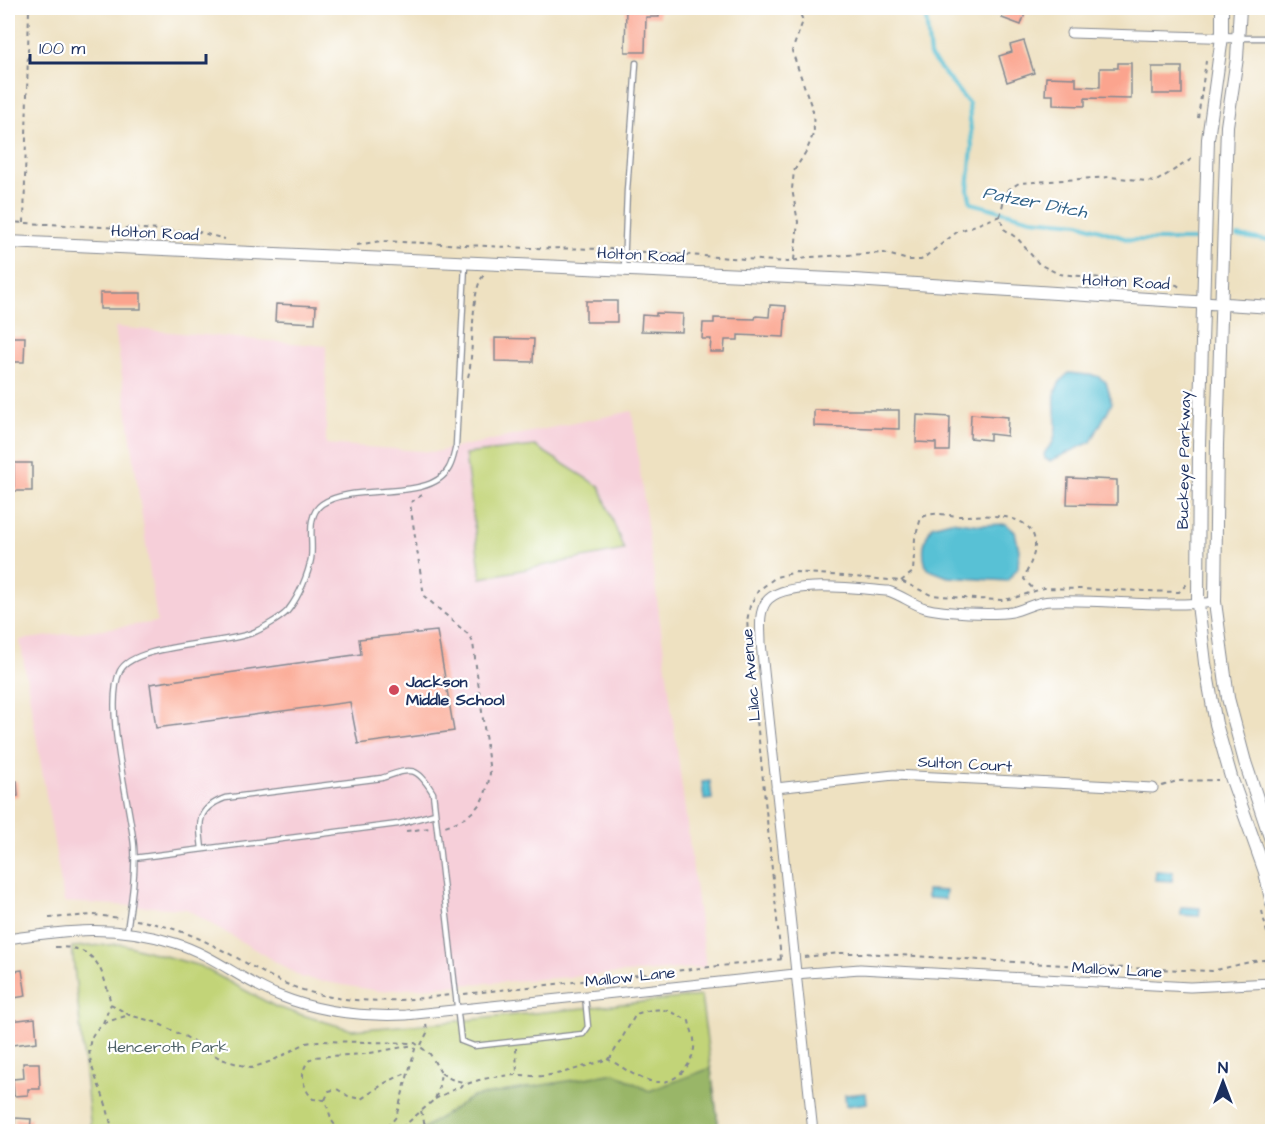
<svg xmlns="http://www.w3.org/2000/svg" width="1280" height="1139" viewBox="0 0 1280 1139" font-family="'Architects Daughter',sans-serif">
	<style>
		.built { fill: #f6cfd9 }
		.green { fill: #c2d478; stroke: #6e826b; stroke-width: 1.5 }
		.forest { fill: #99b668; stroke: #5a7263; stroke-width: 1.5 }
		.water { fill: #58c1d5; stroke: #3a789a; stroke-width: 1.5 }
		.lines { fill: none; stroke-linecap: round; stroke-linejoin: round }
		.stream { stroke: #58c1d5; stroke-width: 4 }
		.building { fill: #fba48e }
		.lane-casing { stroke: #848890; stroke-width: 7 }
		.street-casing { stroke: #848890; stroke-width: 11 }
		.secondary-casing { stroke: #848890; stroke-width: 14 }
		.path { stroke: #848890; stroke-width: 2; stroke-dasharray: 4.5 4.5; stroke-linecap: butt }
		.lane { stroke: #fff; stroke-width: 4.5 }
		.street { stroke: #fff; stroke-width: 9 }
		.secondary { stroke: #fff; stroke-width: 12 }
		.poi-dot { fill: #d1495b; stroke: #fff; stroke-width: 2 }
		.labels { text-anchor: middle; stroke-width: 4.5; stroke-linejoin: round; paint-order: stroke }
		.street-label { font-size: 16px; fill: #1b2f5e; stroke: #fff }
		.poi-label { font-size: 16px; font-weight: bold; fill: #1b2f5e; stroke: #fff; text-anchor: start }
		.park-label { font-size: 16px; fill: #4d6166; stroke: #fff }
		.water-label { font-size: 18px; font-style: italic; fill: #306288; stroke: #fff }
	</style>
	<rect width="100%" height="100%" fill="#fff"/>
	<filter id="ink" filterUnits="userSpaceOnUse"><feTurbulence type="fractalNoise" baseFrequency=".0167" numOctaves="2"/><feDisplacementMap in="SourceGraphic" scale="12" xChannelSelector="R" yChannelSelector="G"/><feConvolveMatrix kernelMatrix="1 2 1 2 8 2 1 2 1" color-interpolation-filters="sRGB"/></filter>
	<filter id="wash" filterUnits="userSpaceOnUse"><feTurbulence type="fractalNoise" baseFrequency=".008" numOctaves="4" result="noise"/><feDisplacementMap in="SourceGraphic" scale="24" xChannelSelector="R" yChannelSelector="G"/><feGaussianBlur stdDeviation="1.35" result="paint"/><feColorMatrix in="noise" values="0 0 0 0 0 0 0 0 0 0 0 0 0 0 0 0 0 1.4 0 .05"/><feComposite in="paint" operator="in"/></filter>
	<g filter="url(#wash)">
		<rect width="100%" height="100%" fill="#eee1c1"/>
		<path class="built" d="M115,327L326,346V444L435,452L632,411L706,967L378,991L303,978L186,909L64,902L20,640L157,622Z"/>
		<path class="green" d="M535,446L600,487L624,550L481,578L465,454Z
			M122,944L200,966L276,1007L352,1030L448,1022L701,996L719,1131H91L72,947Z"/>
		<path class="forest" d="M711,1068L719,1131H419L472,1097L615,1073L649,1091Z"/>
		<path class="water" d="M1069,373L1097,376L1106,382L1112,403L1091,442L1050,461L1045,459L1044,454C1046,449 1051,446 1053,442C1063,417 1042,393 1069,373Z
			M951,521L981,525L1006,524L1015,532L1019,550L1018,568L1007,581L948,577L927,569C921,553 923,541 932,526Z
			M710,781L712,799L704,800L702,782Z
			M1156,871L1173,872L1172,881L1155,880Z
			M927,890L946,891L945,899L927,898Z
			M1181,907L1200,908L1199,916L1181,915Z
			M866,1093L867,1103L846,1106L845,1095Z"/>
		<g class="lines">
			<path class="stream" d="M925,8L930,56L969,104L972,147L968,190L971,203L1031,219L1079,223L1130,240H1194
				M1237,236L1272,241"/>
		</g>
		<g id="blocks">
			<path class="building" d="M626,8H659V17H646L645,52H625Z
				M1006,8H1027L1021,25L1002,18Z
				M1024,41L1034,73L1007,82L999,56L1012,52L1010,45Z
				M1118,63H1131V99L1085,98V106L1053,105V95H1045L1046,77L1076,78V86L1100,87V68H1118Z
				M1152,67H1182V94H1152Z
				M100,293H141V309H100Z
				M586,301H617V322H586Z
				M276,304L316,306L315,323L275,321Z
				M770,305L786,306L784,337L738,335V340H725L724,352H710L711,339H702L703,323H714V318L755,319L756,316L769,317Z
				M656,313L683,314L682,332L641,331L642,315L656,316Z
				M8,337H25L24,362H10V355H8Z
				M495,338L534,339L533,362L495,361Z
				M814,410H899V429L814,426Z
				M971,414L1008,417L1007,436L990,434V440L970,438Z
				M917,415L950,417L949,451H936V443L916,442Z
				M14,463H32V491H14Z
				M1068,478L1117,480V505L1067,504Z
				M437,631L454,731L358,744L350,702L156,728L150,684L361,654L359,639Z
				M17,781L18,796L8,797V782Z
				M22,970L26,996L8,999V989L9,988L8,972Z
				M35,1018L37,1042L12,1045L10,1021Z
				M23,1063H39L40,1089H28V1095L14,1096L13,1079L24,1078Z
				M15,1118L31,1119L30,1131H14Z"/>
		</g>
	</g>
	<g filter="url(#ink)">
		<use href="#blocks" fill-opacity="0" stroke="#848890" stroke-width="1.5"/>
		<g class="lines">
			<g class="lane-casing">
				<path id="lane" d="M1240,38H1272
					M624,269L627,191L636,63
					M202,849C199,822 196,809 225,798L382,778C411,768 416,765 433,793L461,1041L474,1046L583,1034L588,1027L585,996
					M134,858L398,824L435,814
					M127,931C131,903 136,874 134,846C130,803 103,707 120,671C133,644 222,645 252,633C260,630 285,616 289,609C299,596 308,575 311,559C314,542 305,516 322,504C354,482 430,503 449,468C453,461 454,453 456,446L465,265"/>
			</g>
			<g class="street-casing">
				<path id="street" d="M1071,33L1240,38
					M776,788L894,775L1153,788
					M8,939C67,930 116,924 175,943C214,955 243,982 280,996C320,1012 364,1017 406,1015L795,974L860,969L1190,987L1272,983
					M813,1132L761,643C761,629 758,614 766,602C783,578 861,589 888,591C901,595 912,604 925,608C944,613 993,615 1012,612C1025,609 1037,601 1051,601C1106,599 1160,608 1215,602"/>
			</g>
			<g class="secondary-casing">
				<path id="secondary" d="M1222,8V37L1208,139L1199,445L1198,604L1205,663L1216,724L1231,777L1265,872L1272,904
					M1240,8L1237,58L1227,126L1217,445L1215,602L1228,698L1245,762L1272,843
					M8,242L854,280L1272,307"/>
			</g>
			<path class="path" d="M1198,118L1206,61
				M1000,216L1006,191L1019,183L1110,177L1155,182L1195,157
				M8,222L199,232L225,239
				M24,223L29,8
				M357,245L381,241L529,248L617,249
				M632,251L788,262L811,257L884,253L908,260H921L957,232L1000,216L1004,229L1018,239L1039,264L1059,274L1177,285L1182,289
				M794,260L798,222L792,189L794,171L807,150L814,132L813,111L792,51L803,21L798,8
				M468,377C475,353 469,290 484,275
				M422,495L410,503L424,596L470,636L473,643L490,773C486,803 474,817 445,826
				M901,581L913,572L915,538L921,518C935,510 946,516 961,516C983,516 1034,510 1035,544C1035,557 1028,567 1024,579L1035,591
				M1162,786L1177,781L1218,780
				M406,831L430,828
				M1262,911L1270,946L1266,973
				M49,918L93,915L121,918
				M136,920C167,925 195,935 222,950C248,963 272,980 300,989C349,1006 399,1001 450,995
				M55,947C97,946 102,967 111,1004L129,1015L155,1022L186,1037L221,1059L251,1068L272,1061L306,1043L318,1041L415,1043L430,1054L441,1073L438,1091L435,1099L397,1132
				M804,957L841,953H864L1098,967L1212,971L1254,961L1272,959
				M781,959L747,621L750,606L758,591L776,577L796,572L901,581L931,595L975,599L1002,600L1014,598L1044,588L1179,592L1187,584
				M1267,993L1272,1000
				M464,994L784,959
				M103,1023L111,1004
				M421,1045L427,1033L426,1022
				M516,1048L517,1075
				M441,1073L451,1079L466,1083
				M435,1099C465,1083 483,1076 519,1075C527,1075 535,1077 543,1076C563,1074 582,1067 602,1061L611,1057L636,1014C659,1006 668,1009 689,1021C690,1027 693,1033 694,1039C697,1060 679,1084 657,1082C638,1081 623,1066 607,1059
				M325,1100L313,1099C301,1087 298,1066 314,1057L365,1054L414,1045
				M421,1111L427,1132
				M113,1132C110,1121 108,1110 104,1099C97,1078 76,1043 102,1025C109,1020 121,1018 129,1015
				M340,1132L332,1121L325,1100L329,1091L337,1089L348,1096L361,1099L385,1083L408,1072
				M369,1132L390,1124L396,1117L415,1049L414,1045"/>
			<use href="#lane" class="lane"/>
			<use href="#street" class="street"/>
			<use href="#secondary" class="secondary"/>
		</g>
	</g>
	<circle class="poi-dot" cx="394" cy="690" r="6"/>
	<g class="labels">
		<g class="street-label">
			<text transform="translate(155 232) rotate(3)" y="6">Holton Road</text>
			<text transform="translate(641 254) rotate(3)" y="6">Holton Road</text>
			<text transform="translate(1126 281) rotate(3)" y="6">Holton Road</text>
			<text transform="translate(1183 460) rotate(-89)" y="6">Buckeye Parkway</text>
			<text transform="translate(750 675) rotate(-95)" y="6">Lilac Avenue</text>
			<text transform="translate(965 763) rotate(3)" y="6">Sulton Court</text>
			<text transform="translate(1117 969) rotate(3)" y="6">Mallow Lane</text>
			<text transform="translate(630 976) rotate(-6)" y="6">Mallow Lane</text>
		</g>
		<g class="poi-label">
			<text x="406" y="687">Jackson<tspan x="406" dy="18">Middle School</tspan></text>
		</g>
		<g class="park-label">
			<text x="168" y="1052">Henceroth Park</text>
		</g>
		<g class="water-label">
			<text transform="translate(1035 202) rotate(11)" y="6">Patzer Ditch</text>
		</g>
	</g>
	<rect width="1280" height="1139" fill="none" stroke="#fff" stroke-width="30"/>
	<g transform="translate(1223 1082)" stroke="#ffffff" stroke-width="4.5" paint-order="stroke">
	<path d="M0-4.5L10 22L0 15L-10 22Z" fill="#1b2f5e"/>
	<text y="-9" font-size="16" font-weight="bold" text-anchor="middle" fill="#1b2f5e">N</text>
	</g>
	<path d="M30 54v9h176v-9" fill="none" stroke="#1b2f5e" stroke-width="3"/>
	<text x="39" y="54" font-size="18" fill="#1b2f5e" stroke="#ffffff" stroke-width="4.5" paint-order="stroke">100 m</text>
</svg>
